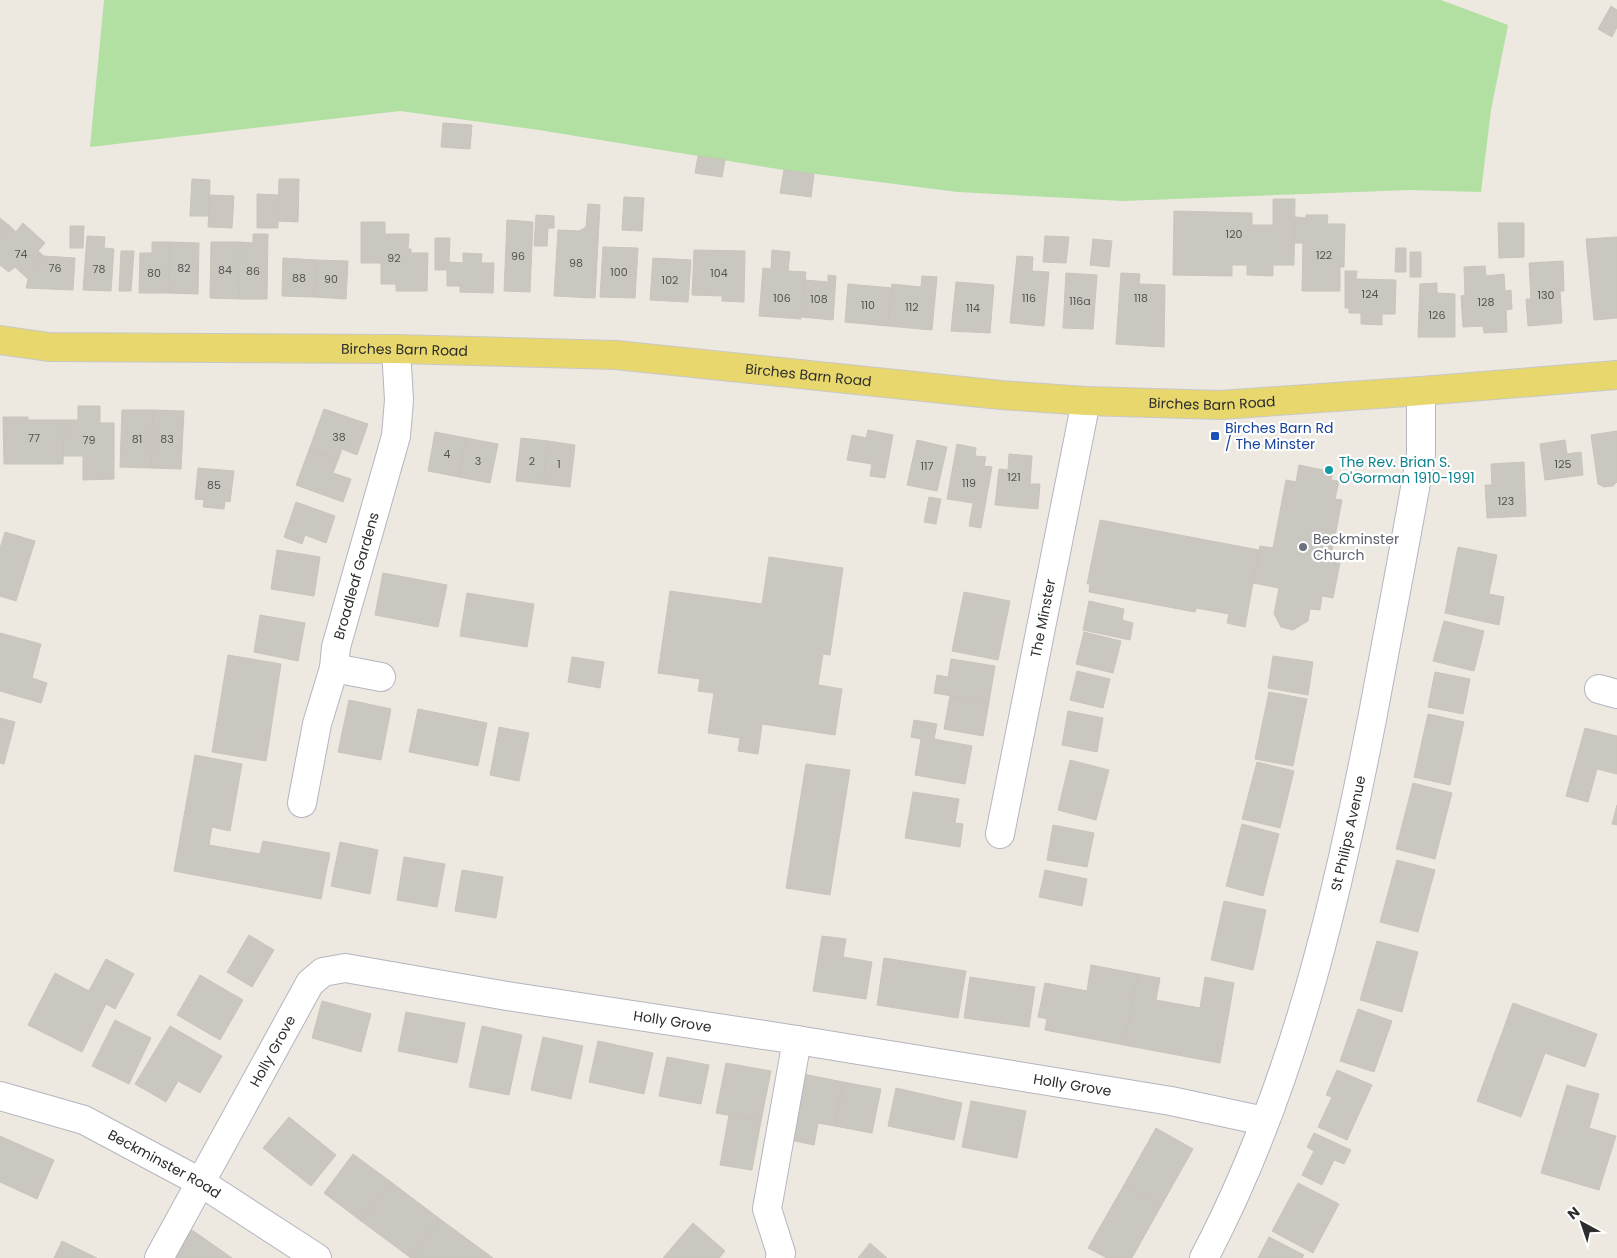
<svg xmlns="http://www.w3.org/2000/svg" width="1617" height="1258" viewBox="0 0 1617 1258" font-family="Poppins,sans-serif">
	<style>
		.green { fill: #b1e0a2 }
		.building { fill: #c9c7bf; stroke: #c9c5ba }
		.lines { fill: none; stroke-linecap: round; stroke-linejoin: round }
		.minor-casing { stroke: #b4b5bf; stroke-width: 30 }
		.major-casing { stroke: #c8c8c8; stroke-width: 30 }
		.minor { stroke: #fff; stroke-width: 28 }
		.major { stroke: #e8d76c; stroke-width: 28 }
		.transit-dot { fill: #1a4fb4; stroke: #fff; stroke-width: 2 }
		.culture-dot { fill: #0f9aa8; stroke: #fff; stroke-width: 2 }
		.worship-dot { fill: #6b7280; stroke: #fff; stroke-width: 2 }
		.labels { text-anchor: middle; stroke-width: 4.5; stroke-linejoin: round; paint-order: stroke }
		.number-label { font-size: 11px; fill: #545452 }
		.street-label { font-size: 14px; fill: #2d2d2d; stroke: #fff }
		.transit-label { font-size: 14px; fill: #164399; stroke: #fff; text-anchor: start }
		.culture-label { font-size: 14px; fill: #0d838f; stroke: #fff; text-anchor: start }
		.worship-label { font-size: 14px; fill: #5b616d; stroke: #fff; text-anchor: start }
	</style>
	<rect width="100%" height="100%" fill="#ede9e1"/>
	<path class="green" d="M104,0H1441L1508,25L1491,110L1481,192L1410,190L1123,201L958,192L784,170L539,130L400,111L90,147Z"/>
	<path class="building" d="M1611,6L1617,10V27L1612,37L1598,29Z
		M443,123L472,125L470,149L441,147Z
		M698,156L725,160L722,177L695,173Z
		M784,170L814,174L811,197L780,193Z
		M192,179L210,180L209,216H190Z
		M279,179H299L298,222L278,221Z
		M257,194L278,195V228H257Z
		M210,195L234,196L232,228L208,227Z
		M624,197L644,198L642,231L622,230Z
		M1273,199H1295L1294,265H1273V276L1247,275V265H1232V276L1173,275L1174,211L1252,213V225H1273Z
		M588,204L600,205L595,298L554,296L558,230L579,231L586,227Z
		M536,215L554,216V228H548L547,246H534Z
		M1306,215H1328L1327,224H1345L1344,267H1340V291H1302L1303,243H1294L1295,217L1306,218Z
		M0,218L10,226L0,239Z
		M507,220L533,222L530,292L504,291Z
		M361,222H385V234H409L408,249H411V253H428L427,291H396V284H381V263H361Z
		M23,223L45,243L38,251L44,256L28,279L15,267L9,272L0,265V239L10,226L16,232Z
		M1498,223H1524V257L1499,258Z
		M70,226H84L83,248H70Z
		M253,234H268L267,299H239L240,242L253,243Z
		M87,236L105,237L104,248L114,249L111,291L83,290Z
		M1045,236L1069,237L1066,263L1043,262Z
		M1617,237V318L1594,320L1586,239Z
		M435,238H450L449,262L463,263V253L482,254L481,263H494L493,293L460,292V286H447V270H435Z
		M1093,239L1112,241L1109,267L1090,265Z
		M152,242H170L168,293H139L140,253H152Z
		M170,242L199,243L198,294L168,293Z
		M211,242H240L239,299L210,298Z
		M603,247L638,248L635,298L600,297Z
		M1396,248H1406V272H1395Z
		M694,250L745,251L744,302L722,301V296L692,295Z
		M772,250L790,252L788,271L806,272L801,319L759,316L763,268L771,269Z
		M121,251H134L131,291H119Z
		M1410,252H1421V277H1410Z
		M44,256L75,258L73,290L26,288L28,279Z
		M1017,256L1033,257L1032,271L1049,272L1044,326L1010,323Z
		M283,258L316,260L314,297L282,296Z
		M653,258L691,260L688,302L650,300Z
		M316,260L348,261L346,299L314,297Z
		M1563,261L1564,291H1560L1562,323L1528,326L1526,299H1531L1529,263Z
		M1485,266L1486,276L1504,274L1505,291L1511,290L1512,309L1506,310L1507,332L1484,333L1483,326L1463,327L1461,296L1465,295L1464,267Z
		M1345,271H1357L1356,279L1396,280L1395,314H1382V325L1361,324V313H1349V308H1345Z
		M1066,273L1097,275L1093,329L1063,328Z
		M1121,273L1140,274L1139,284L1165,285L1164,347L1116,344Z
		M828,275L836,276L833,320L802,317L805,280L828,282Z
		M922,276L937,277L932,330L888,326L892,284L921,287Z
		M956,282L994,285L990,333L951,331Z
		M1437,283V293L1455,294V337H1418L1420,284Z
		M848,284L892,288L888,326L845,322Z
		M78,406H100V423H114V479L83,480V456H63L64,420H78Z
		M324,409L368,424L357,455L342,449L338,460L309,450Z
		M122,410H153L151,468L120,467Z
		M153,410L184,411L181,469L151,468Z
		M3,417H28V420H64L63,464H4Z
		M868,430L893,435L885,478L870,476L872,464L847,460L852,435L866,438Z
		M1617,431V482L1613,486L1604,487L1598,484L1591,435Z
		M435,432L466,438L459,477L428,471Z
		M466,438L498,444L490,483L459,477Z
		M521,438L548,441L543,484L516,481Z
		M917,440L947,447L937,491L907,485Z
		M1565,440L1567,454L1581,452L1583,475L1545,480L1540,444Z
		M548,441L575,445L570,487L543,484Z
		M957,444L976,448L975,456L986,457L984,466L992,467L981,528L969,526L973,503L947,499Z
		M309,450L338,460L333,473L351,479L343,502L296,485Z
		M1009,454L1032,456L1030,484H1040L1038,509L995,505L999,469L1008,470Z
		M1524,462L1526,516L1487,518L1485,485H1492L1491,464Z
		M1299,465L1333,472L1331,480L1339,481L1335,499L1342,500L1330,562L1340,563L1333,598L1322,596L1320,610L1310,609L1308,621L1293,630L1281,627L1274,614L1279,588L1253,583L1260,546L1273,548L1286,480L1296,482Z
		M198,468L234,471L230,502L225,501L224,509L203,507L204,500L195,499Z
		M929,497L941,499L936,524L924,522Z
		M296,502L335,516L326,543L305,535L302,544L284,537Z
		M1100,520L1259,550L1245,627L1227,623L1229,614L1196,608L1195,612L1089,592L1090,584H1087Z
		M5,532L35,541L16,601L0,596V548Z
		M1458,547L1497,555L1489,594L1504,597L1499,625L1445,613Z
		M277,550L320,557L314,596L271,589Z
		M769,557L843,568L830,655L823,654L818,685L842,689L835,735L762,724L758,754L738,751L740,738L708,733L714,693L698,691L700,679L658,673L670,591L762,604Z
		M383,573L447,585L438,627L375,615Z
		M964,592L1010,601L998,660L952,651Z
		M467,593L534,604L527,647L460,636Z
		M1089,601L1124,609L1122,620L1133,623L1130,640L1083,630Z
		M260,615L305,623L298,661L254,652Z
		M1444,621L1484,631L1474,671L1433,661Z
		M1084,632L1121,641L1113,673L1076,664Z
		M0,633L41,644L32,678L47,683L41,703L0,691Z
		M228,655L281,664L266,761L212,752Z
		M1273,656L1313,662L1308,695L1268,688Z
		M572,657L604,662L600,688L568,682Z
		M951,659L995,666L989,702L934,693L937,675L948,677Z
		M1077,671L1110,679L1103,708L1070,700Z
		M1435,672L1470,679L1463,714L1428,707Z
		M1269,692L1307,699L1293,766L1255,759Z
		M950,696L989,702L983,736L944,729Z
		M349,700L391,709L381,760L338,752Z
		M418,709L487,723L478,766L409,752Z
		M1068,711L1103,718L1097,752L1062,745Z
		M1428,714L1464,722L1450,785L1414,777Z
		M0,718L15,722L4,764L0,763Z
		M914,720L937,724L934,739L972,746L965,784L915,775L921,739L911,737Z
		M499,727L529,733L519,781L490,775Z
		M1585,728L1617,736V774L1597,769L1588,802L1566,796Z
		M195,755L242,764L230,831L212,827L209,845L260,854L263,841L330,853L321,899L174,871Z
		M1070,760L1109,770L1096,820L1058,810Z
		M1257,762L1294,771L1280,828L1242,819Z
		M806,764L850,770L830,895L786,888Z
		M1413,783L1452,793L1435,859L1396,849Z
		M913,792L959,799L955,823L963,824L960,847L905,838Z
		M1617,805V825L1612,824Z
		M1242,824L1279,834L1263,896L1226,886Z
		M1053,825L1094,833L1087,867L1047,860Z
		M340,842L378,850L370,894L331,886Z
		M404,857L445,864L437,907L397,900Z
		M1397,860L1435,870L1418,932L1380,922Z
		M462,870L503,877L496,918L455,911Z
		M1045,870L1087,879L1082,906L1039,897Z
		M1224,901L1266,910L1253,970L1211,960Z
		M249,935L274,950L252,987L227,972Z
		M822,936L846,939L843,957L872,962L866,999L813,991Z
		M1377,941L1418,952L1402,1012L1360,1000Z
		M884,958L966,971L958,1018L877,1005Z
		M106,959L134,974L115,1009L106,1004L82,1052L28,1025L55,973L89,991Z
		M1091,965L1138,974L1124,1045L1045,1030L1047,1019L1038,1017L1045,983L1087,991Z
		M1138,974L1160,978L1156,1000L1200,1008L1205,977L1234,983L1220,1063L1124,1045Z
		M200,975L243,1000L220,1040L177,1015Z
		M970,977L1035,987L1029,1027L964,1018Z
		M322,1001L371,1014L361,1052L312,1038Z
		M1513,1003L1597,1034L1585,1067L1545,1053L1521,1117L1477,1101Z
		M1358,1009L1392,1021L1374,1072L1340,1061Z
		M406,1012L465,1023L457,1063L398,1051Z
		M115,1020L151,1038L129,1084L92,1066Z
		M170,1026L222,1056L200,1093L178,1081L166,1102L135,1084Z
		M482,1026L522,1035L509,1095L469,1087Z
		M543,1037L583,1046L571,1099L531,1090Z
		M598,1041L653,1053L644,1094L589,1082Z
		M667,1057L709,1065L701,1104L659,1096Z
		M726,1063L771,1071L761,1121L716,1113Z
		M1337,1070L1372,1085L1347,1140L1318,1127L1332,1097L1326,1095Z
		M803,1074L843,1082L835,1126L818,1123L814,1145L790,1140Z
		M843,1082L881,1089L872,1133L835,1126Z
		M1567,1085L1599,1094L1589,1128L1616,1136L1599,1190L1541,1173Z
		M896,1088L962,1103L954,1140L888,1126Z
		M971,1101L1026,1111L1017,1158L962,1147Z
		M729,1115L761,1121L752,1170L720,1165Z
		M289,1117L336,1155L311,1186L263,1148Z
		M1156,1128L1193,1149L1161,1206L1124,1185Z
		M1314,1133L1351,1150L1344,1164L1334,1160L1322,1185L1302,1175L1314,1151L1307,1147Z
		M0,1136L54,1160L37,1199L0,1182Z
		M353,1154L391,1182L361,1221L324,1193Z
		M391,1182L440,1219L411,1258L361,1221Z
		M1298,1183L1339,1204L1313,1253L1272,1231Z
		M1124,1185L1161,1206L1132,1258H1107L1088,1248Z
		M440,1219L493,1258H411Z
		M693,1223L725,1251L719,1258H663Z
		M192,1230L232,1258H172Z
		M1269,1237L1304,1255L1302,1258H1258Z
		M62,1241L97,1258H54Z
		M870,1243L887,1258H858Z"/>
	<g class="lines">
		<g class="minor-casing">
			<g id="minor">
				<path d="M334,668L381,677"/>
				<path d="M1599,689L1617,694"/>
				<path id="s1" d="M302,803L317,724L334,668L336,647L396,436L399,400L396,349"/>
				<path id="s2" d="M1000,834L1086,401"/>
				<path id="s3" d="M0,1096L84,1120L200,1182L317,1258"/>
				<path id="s4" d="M159,1258L310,983L323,972L345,968L507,996L797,1040L1171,1101L1264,1121"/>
				<path d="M780,1258L781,1253L767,1209L797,1040"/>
				<path id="s5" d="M1204,1258C1293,1089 1337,900 1373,714C1389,627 1406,541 1421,454V391"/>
			</g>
		</g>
		<g class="major-casing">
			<g id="major">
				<path id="s6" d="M0,340L49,347L396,349L616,355L1001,395L1086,401L1220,405L1421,391L1617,375"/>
			</g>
		</g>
		<use href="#minor" class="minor"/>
		<use href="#major" class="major"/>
	</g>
	<rect class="transit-dot" x="1210" y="431" width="10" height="10" rx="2.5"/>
	<circle class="culture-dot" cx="1329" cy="470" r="5"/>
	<circle class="worship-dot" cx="1303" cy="547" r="5"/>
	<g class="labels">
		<g class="number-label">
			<text x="1234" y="238">120</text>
			<text x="21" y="258">74</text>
			<text x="1324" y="259">122</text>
			<text x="518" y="260">96</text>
			<text x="394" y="262">92</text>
			<text x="576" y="267">98</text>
			<text x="55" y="272">76</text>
			<text x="184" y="272">82</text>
			<text x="99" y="273">78</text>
			<text x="225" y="274">84</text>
			<text x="253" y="275">86</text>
			<text x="619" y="276">100</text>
			<text x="154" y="277">80</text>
			<text x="719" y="277">104</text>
			<text x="299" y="282">88</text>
			<text x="331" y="283">90</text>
			<text x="670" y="284">102</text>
			<text x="1370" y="298">124</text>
			<text x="1546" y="299">130</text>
			<text x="782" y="302">106</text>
			<text x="1029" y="302">116</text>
			<text x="1141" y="302">118</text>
			<text x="819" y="303">108</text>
			<text x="1080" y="305">116a</text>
			<text x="1486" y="306">128</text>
			<text x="868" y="309">110</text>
			<text x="912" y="311">112</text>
			<text x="973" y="312">114</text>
			<text x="1437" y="319">126</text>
			<text x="339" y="441">38</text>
			<text x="34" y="442">77</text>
			<text x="137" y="443">81</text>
			<text x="167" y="443">83</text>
			<text x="89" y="444">79</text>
			<text x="447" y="458">4</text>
			<text x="478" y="465">3</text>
			<text x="532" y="465">2</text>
			<text x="559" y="468">1</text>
			<text x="1563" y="468">125</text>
			<text x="927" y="470">117</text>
			<text x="1014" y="481">121</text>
			<text x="969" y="487">119</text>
			<text x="214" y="489">85</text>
			<text x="1506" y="505">123</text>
		</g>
		<g class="street-label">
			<text dy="5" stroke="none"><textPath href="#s6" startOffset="405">Birches Barn Road</textPath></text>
			<text dy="5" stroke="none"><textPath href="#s6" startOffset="810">Birches Barn Road</textPath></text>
			<text dy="5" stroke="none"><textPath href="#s6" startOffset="1215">Birches Barn Road</textPath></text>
			<text dy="5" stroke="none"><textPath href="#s1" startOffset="234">Broadleaf Gardens</textPath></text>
			<text dy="5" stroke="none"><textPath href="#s2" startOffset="220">The Minster</textPath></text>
			<text dy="5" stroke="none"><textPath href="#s5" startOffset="450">St Philips Avenue</textPath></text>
			<text dy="5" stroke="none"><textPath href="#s4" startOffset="685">Holly Grove</textPath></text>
			<text dy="5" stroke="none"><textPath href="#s4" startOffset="236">Holly Grove</textPath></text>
			<text dy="5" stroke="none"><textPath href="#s4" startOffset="1090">Holly Grove</textPath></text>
			<text dy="5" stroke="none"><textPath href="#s3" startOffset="179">Beckminster Road</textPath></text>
		</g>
		<g class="transit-label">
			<text x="1225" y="433">Birches Barn Rd<tspan x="1225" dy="16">/ The Minster</tspan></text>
		</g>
		<g class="culture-label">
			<text x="1339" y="467">The Rev. Brian S.<tspan x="1339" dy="16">O'Gorman 1910-1991</tspan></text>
		</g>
		<g class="worship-label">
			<text x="1313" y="544">Beckminster<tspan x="1313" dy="16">Church</tspan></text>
		</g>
	</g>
	<g transform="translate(1582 1223) rotate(320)" stroke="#ffffff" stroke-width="4" paint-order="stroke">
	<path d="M0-4L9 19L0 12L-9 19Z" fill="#2d2d2d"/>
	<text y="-8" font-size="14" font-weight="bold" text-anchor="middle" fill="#2d2d2d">N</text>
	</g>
</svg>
